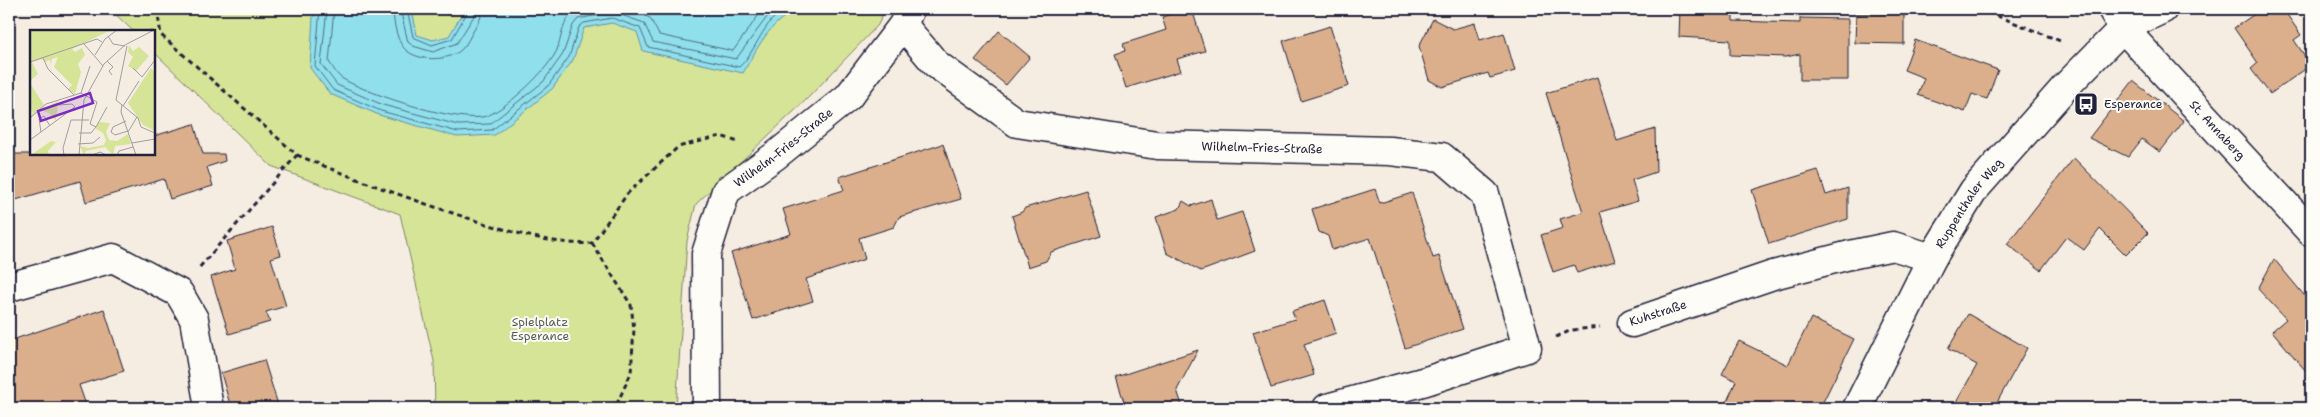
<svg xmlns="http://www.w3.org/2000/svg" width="2320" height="417" viewBox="0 0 2320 417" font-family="'Shantell Sans',sans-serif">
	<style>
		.green { fill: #d6e497; stroke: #7c8369 }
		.water { fill: #90dfed; stroke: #6493a6 }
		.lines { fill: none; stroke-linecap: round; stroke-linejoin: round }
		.shore { stroke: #4e6e82; stroke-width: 1 }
		.building { fill: #dbaf8c; stroke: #22223b }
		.street-casing { stroke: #22223b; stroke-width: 31 }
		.path { stroke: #22223b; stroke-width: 3; stroke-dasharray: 5 4; stroke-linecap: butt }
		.street { stroke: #fdfcf7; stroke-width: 28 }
		.labels { text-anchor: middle; stroke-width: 4; stroke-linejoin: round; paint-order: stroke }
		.poi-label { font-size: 12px; fill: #22223b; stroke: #fdfcf7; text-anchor: start }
		.street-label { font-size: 12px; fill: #22223b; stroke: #fdfcf7 }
		.park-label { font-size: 12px; fill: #585c57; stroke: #fdfcf7 }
		.inset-road { fill: none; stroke: #a19c9f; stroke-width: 1 }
		.view { fill: #7b2cbf; fill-opacity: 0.15; stroke: #7b2cbf; stroke-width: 2.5 }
		.inset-edge { fill: none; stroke: #22223b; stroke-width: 2.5 }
	</style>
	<rect width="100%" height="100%" fill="#f6ede2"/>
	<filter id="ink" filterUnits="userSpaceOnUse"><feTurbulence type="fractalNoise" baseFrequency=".02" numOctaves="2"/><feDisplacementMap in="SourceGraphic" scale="10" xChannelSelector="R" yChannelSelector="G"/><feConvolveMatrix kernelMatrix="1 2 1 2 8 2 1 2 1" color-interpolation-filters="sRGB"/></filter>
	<g filter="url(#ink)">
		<path class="green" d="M110,9H885L878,25L806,100L696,204L687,241L676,408H435L434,361L400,214L271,166L154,52V31H133Z"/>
		<path class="water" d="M316,9H412L417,35L433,40L449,36L465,9H797C769,23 758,47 743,73L643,51L637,32L612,23L584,28L573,60L552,89L495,135L457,137L379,115L330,94L310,68L313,17Z"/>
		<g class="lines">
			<path class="shore" d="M320,9L315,66L333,90L381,111L458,132L492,130L548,86L569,57L579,27L584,23L612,18L640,28L648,47L739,67C757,51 762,21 786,9
				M327,9L321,64L337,85L383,105L458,125L490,124L543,82L563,54L573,25L578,19L613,12L644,23L653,42L736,59L773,9
				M334,9L329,62C333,67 337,76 343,79C366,93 466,127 489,115C509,106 548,70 557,50C561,39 562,26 569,17C573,12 579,10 585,9
				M393,9C393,19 396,38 403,47C415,62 447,62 461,50C467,45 470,36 474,30C478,23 482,17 483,9
				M400,9L408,42L413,46L433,52L457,43L474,16L475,9
				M407,9L413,37L432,45L452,39L469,9
				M629,9L650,18L659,35L733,51L763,9"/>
		</g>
		<path class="building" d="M1187,9H1192L1205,51L1177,59L1181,71L1126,88L1115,54L1125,51L1123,44L1166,30L1162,17Z
			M1680,9H1733V21L1800,23V18L1848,19V80H1800V54L1786,57L1730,55V40L1679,37Z
			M2262,9H2283L2301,35L2294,40L2311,65L2270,94L2251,69L2258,63L2234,28Z
			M1873,11L1904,12V44L1855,43L1856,13H1873Z
			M1433,19L1453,29L1475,23L1480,40L1504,33L1515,71L1490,78L1488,73L1442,87L1429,80L1419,46Z
			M1330,26L1349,86L1301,101L1283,41Z
			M999,31L1030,57L1006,85L975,60Z
			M1915,40L1998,70L1987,99L1972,94L1965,112L1918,95L1924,78L1904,70Z
			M1597,77L1617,141L1655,129L1656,172L1632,180L1638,201L1600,212L1615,261L1577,273L1574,265L1553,272L1541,235L1563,228L1560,219L1583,212L1546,93Z
			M2133,81L2184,121L2160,152L2142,139L2128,157L2089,138Z
			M194,124L203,154H224L225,161L207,167L213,186L170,199L164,179L86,202L80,181L9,202V154H154V136Z
			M943,144L961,199L899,217L894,227L859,238L865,259L806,279L813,301L753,320L731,253L791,234L783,209L844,190L839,177Z
			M2074,158L2148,233L2126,255L2100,229L2084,250L2066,237L2041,270L2007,244Z
			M1818,170L1826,195L1848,188V219L1769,244L1752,190Z
			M1375,189L1380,203L1412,193L1433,258L1439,256L1463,329L1405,348L1370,238L1332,250L1328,236L1319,232L1312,209Z
			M1086,190L1101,236L1051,252L1046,261L1028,267L1012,216L1022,212L1025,208Z
			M1211,199L1217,220L1242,212L1255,251L1201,271L1167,253L1156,217L1179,209L1183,201L1191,206Z
			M272,227L281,255L271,258L286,306L266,312L270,322L229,334L211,277L235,269L227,241Z
			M2274,259L2308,300L2311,297V377L2272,331L2286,319L2258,289Z
			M1325,300L1336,333L1304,344L1314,375L1271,388L1253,332L1295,319L1292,311Z
			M104,309L124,371L79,385L87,408H9V341Z
			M1968,314L2027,348L1995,406L1953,408L1977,365L1948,349Z
			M1811,318L1854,339L1820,408H1724L1736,381L1722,374L1739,341L1788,365Z
			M1198,350L1177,390L1183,408H1126L1116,377Z
			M264,360L279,408H231L221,373Z"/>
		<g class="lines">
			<g class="street-casing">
				<g id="street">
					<path id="s1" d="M2112,9L2123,28L2311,232"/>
					<path id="s2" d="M903,25L936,64L1017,123L1157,145L1390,151L1442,157L1485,194L1527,348L1426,381L1327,408"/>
					<path d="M9,287L113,258L179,293L194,319L209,408"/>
					<path d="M1632,323L1773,275L1850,255L1893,246L1932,258"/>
					<path id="s3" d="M707,408L706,254L726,191L775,156L848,97L903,25L910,9"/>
					<path id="s4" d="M1857,408L1932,258L1974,190L2067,85L2123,28L2163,9"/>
				</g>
			</g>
			<path class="path" d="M157,9L161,35L297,155L198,269
				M1980,9L2063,42
				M297,155C357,180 418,202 480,222C513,232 557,246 592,243L628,193L678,147L721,136L738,142
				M592,243L631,305L634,329L631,373L615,408
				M1556,337L1572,330L1600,327"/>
			<use href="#street" class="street"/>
		</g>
	</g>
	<defs>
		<g id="bus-square" transform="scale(1.25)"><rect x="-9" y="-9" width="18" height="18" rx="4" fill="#22223b" stroke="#fdfcf7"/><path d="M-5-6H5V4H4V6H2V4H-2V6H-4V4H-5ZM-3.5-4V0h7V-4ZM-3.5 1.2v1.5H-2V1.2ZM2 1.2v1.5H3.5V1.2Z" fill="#fff"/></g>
	</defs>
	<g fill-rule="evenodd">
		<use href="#bus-square" x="2086" y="104"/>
	</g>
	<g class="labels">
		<g class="poi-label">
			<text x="2104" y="108">Esperance</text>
		</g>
		<g class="street-label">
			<text dy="4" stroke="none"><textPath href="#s1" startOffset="161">St. Annaberg</textPath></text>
			<text dy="4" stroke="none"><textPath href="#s3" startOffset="292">Wilhelm-Fries-Straße</textPath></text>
			<text dy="4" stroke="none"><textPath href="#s2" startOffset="398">Wilhelm-Fries-Straße</textPath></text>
			<text dy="4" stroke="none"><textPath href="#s4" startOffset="234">Ruppenthaler Weg</textPath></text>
			<text transform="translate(1658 313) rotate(-18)" y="4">Kuhstraße</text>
		</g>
		<g class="park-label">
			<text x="540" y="326">Spielplatz<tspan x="540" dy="14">Esperance</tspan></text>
		</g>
	</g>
	<g transform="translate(30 30)">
		<rect width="125" height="125" fill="#f6ede2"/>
		<path d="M0,0H81L42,19L45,22L52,18L55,25L48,34L51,42L45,64L38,59L42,55L24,37L28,27L22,29L21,35L20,30L15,32L13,29L2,32L8,44L0,51ZM99,15L103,21L109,17L119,26L106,41L98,36L103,27L98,22ZM121,38L125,43V101L113,95L98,73ZM0,53L14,75L0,88L3,82L0,80ZM28,71L26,91L19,83L10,80ZM68,92L80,93L76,102L79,110L87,111L98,104L101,114L85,116L83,125L75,117L56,121L54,125L50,116L58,118L74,115L76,110L73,103L66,99ZM21,111L26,112L18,121L19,125H1Z" fill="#d6e497"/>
		<path class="inset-road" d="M78,6L83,14L95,16M54,14L73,36M97,16L86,70L108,88L111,97L125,103M65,25L75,9L87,0M13,28L18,39L44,65M77,31L83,37L79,41L82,45M0,32L67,9L72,12M103,38L112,47L125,30M51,63L60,36M92,75L91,82L106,125M93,76L109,51M0,88L16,74L51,63L67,72L60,94L66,97L77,77M96,91L83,97L81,102L85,105L98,101M11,102L9,89L14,86L20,96M98,102L107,87M49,103H61L66,97M0,110L45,77L42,74L29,75M102,113L125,109M48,114L63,113L70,107M34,125L33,118L41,90H59M49,125L54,70L74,34L95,15L124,0M62,125L70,122L76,125M87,125L89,121L103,117"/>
		<path class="view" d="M60,63L63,73L11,91L8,81Z"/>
		<rect width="125" height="125" class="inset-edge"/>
	</g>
	<rect width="2320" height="417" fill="none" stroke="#fdfcf7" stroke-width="30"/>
	<rect x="15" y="15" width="2290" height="387" fill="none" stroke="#22223b" stroke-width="2" filter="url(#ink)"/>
</svg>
